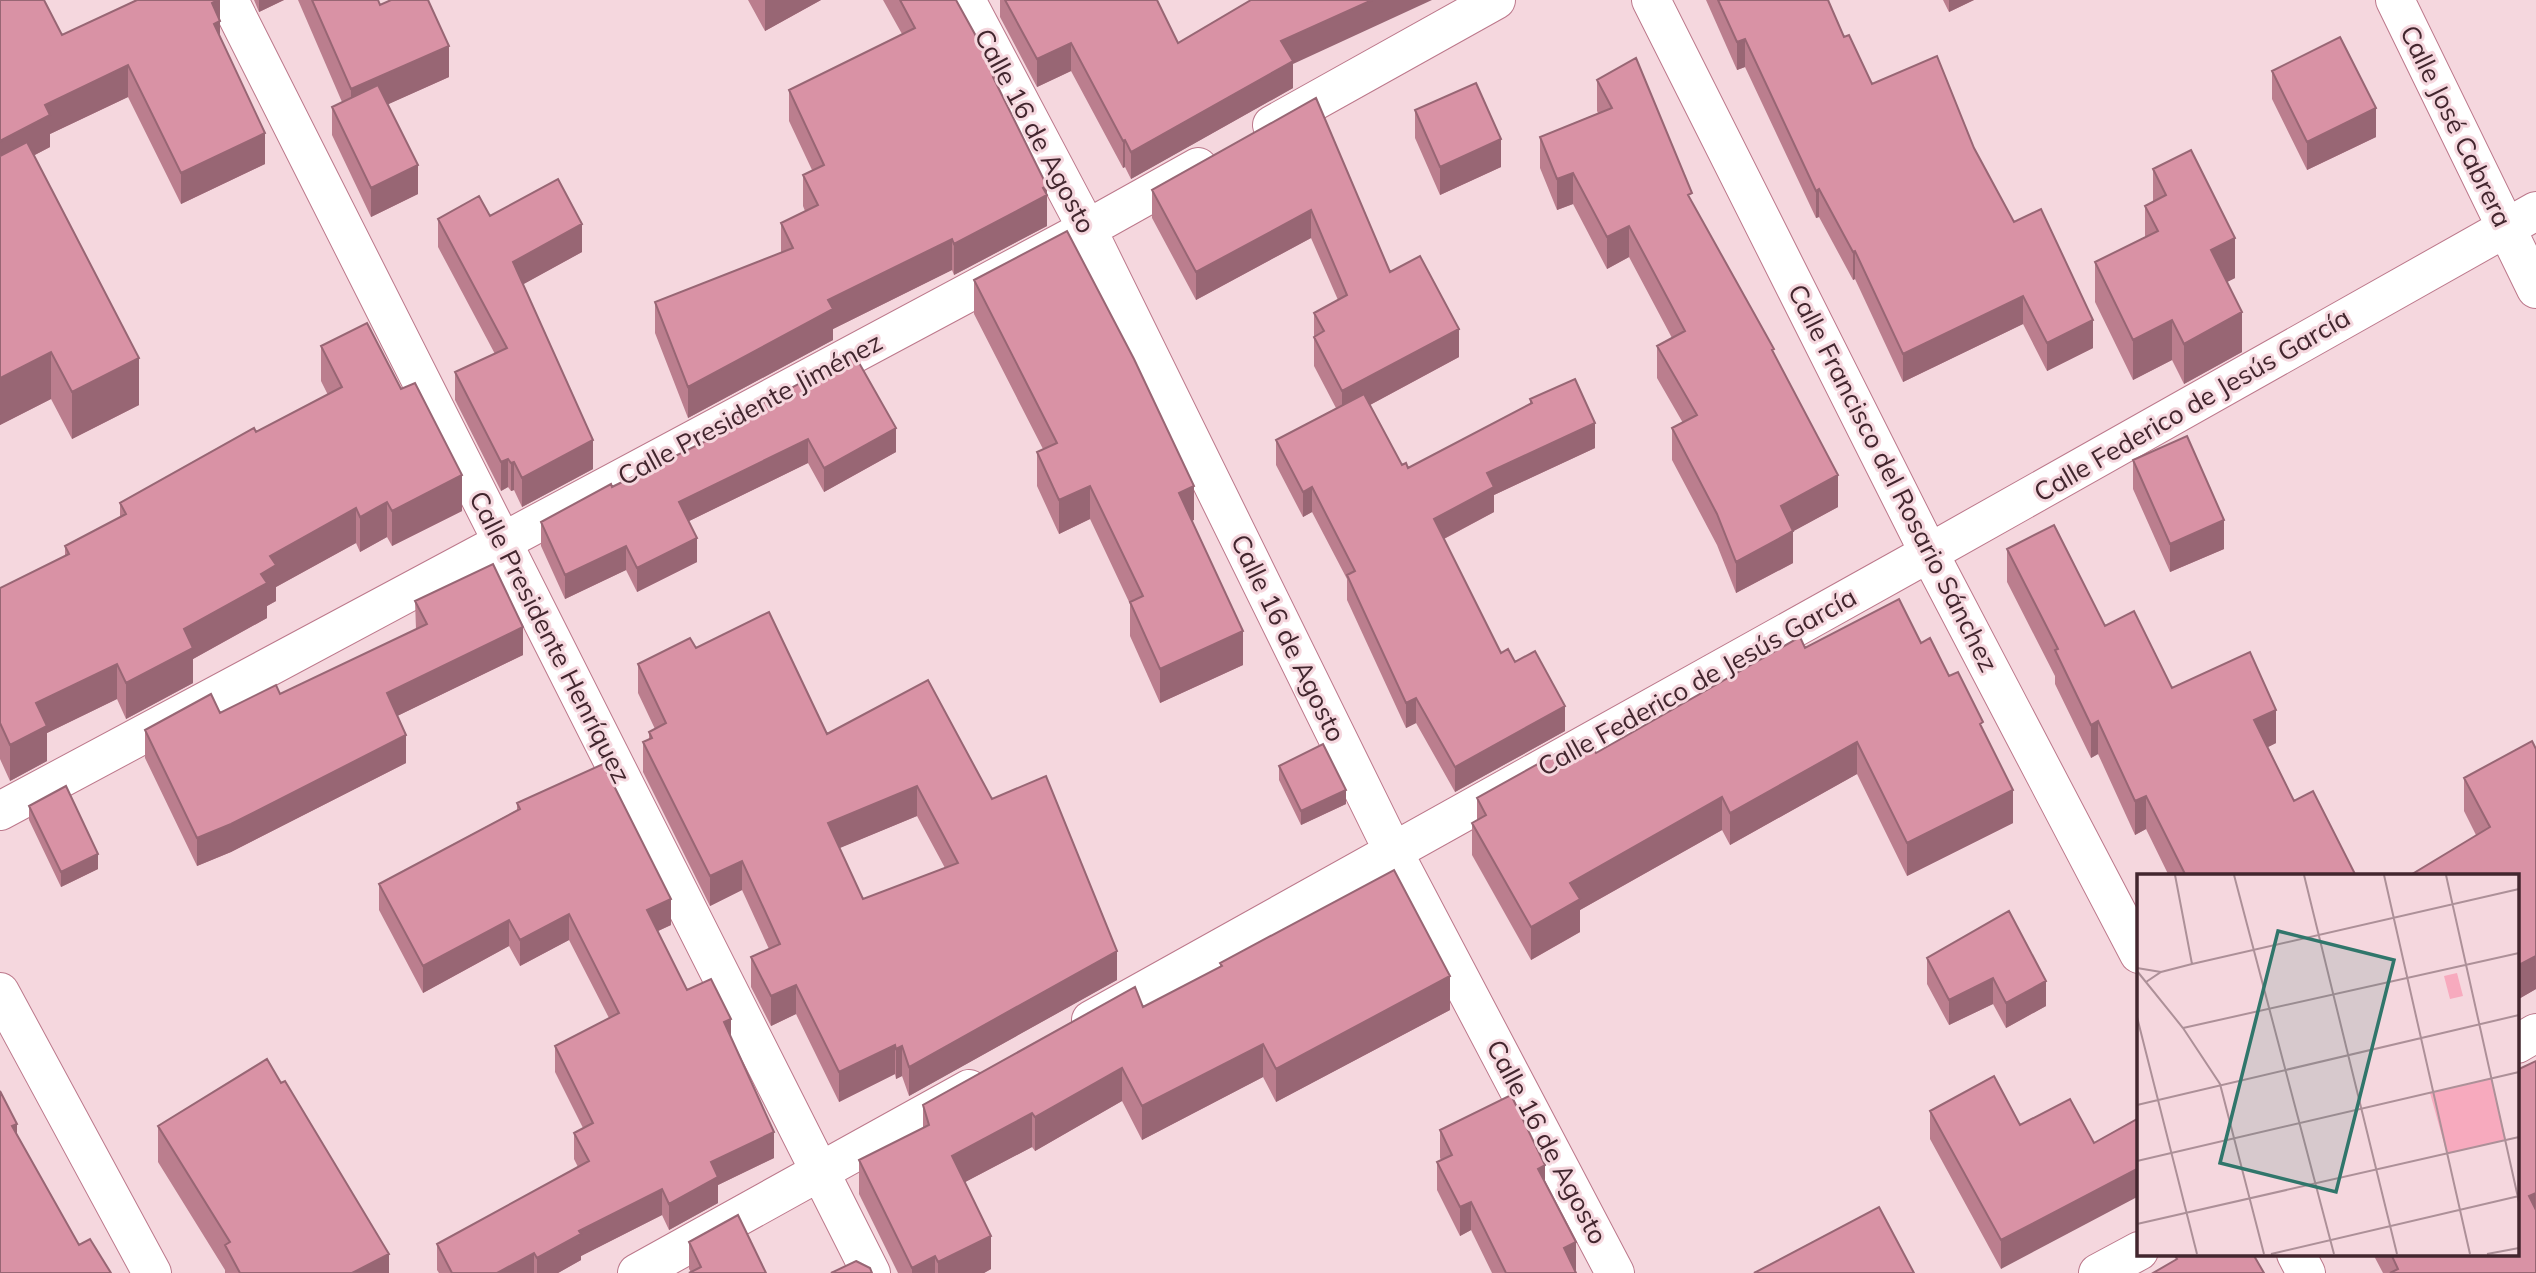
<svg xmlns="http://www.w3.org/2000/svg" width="2536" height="1273" viewBox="0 0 2536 1273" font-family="Mulish,sans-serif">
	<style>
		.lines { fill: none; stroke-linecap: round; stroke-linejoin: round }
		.street-casing { stroke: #bc788b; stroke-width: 40 }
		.secondary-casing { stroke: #bc788b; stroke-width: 40 }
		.street { stroke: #fff; stroke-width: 38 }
		.secondary { stroke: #fff; stroke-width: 38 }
		.wall { fill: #bb7e8e; fill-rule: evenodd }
		.shaded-wall { fill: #986674 }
		.building { fill: #d992a5; stroke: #986674; stroke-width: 2; fill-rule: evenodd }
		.labels { text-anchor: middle; stroke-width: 6; stroke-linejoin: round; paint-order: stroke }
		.street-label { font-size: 26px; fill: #42262e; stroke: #f5d7de }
		.inset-road { fill: none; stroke: #ad9098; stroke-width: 2 }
		.view { fill: #30766b; fill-opacity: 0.15; stroke: #30766b; stroke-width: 3.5 }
		.inset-edge { fill: none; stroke: #42262e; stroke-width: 3.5 }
	</style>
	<rect width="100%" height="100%" fill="#f5d7de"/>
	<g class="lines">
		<g class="street-casing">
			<path id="street" d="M229,0L871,1273
				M966,0L1087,229L1393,851L1615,1273
				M1651,0L1929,553L2139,954
				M2395,0L2536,289
				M1272,125L1496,0
				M0,811L1087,229L1198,167
				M1091,1020L1929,553L2536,211
				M2296,1254L2306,1273
				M637,1273L969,1089"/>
		</g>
		<g class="secondary-casing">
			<path id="secondary" d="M0,992L152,1273
				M2517,1044L2536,1033
				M2098,1273L2139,1251"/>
		</g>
		<use href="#street" class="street"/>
		<use href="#secondary" class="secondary"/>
	</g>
	<path class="wall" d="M0,0L62,35L220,0V37L265,164L181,204L128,97L50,134V147L33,156L139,405L72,439L51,399L0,425Z
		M254,0H284L259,12Z
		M298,0H378L380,5L449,77L388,104L418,194L371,217L332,135V107L342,102Z
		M748,0H821L765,31Z
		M883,0H956L997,86L1047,226L954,275L952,270L833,329V340L688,418L655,333V302L781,253V223L805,211L803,206V175L812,170L789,121V90L902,34Z
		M1000,0H1157L1178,43L1293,64V88L1131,179L1125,167L1123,168L1071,71L1037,87L1000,17Z
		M1706,0H1828L1844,37L1872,84L1974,148L2014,222L2093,348L2047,371L2023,324L1903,382L1855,279L1853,280L1819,217L1816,218L1745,67L1737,70Z
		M1943,0H1974L1949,12Z
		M2272,71L2376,137L2307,170L2272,99Z
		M1597,80L1692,202L1774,354L1838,507L1793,531V563L1736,593L1717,545L1672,460V428L1683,423L1657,378V346L1672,338L1629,257L1607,269L1573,204L1557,210L1540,168V137L1598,113L1597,111Z
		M1316,98L1390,272L1459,357L1370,405L1402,465L1408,468L1530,404V399L1595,448L1494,495V512L1444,539L1501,653L1515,662L1565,731L1455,792L1416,723L1406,728L1347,600V579L1312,512L1303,517L1276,465V440L1336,408L1314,366V313L1338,300L1311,238L1196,300L1152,218V190Z
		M1415,110L1501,167L1440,195L1415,138Z
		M2153,169L2235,278L2227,282L2242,352L2184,384L2172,360L2133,380L2095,302V262L2145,237V206L2153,202Z
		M490,216L582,252L523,284L593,469L522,507L514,490L511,491L508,487L501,491L455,400V372L495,354L438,247V219Z
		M974,280L1194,520H1192L1243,665L1160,703L1130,636V604L1090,519L1059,534L1037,486V452L1043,449L974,314Z
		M321,346L462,511L392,546L387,537L360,552L356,543L276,587V601L267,606V618L193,659V683L126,719L117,699L47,733V761L10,781L0,759V588L65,556V546L120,518V503L328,395L321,381Z
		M854,354L896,452L824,492L808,463L689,521L697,562L637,592L626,570L565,599L541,546V522L704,442V435Z
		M2133,460L2224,549L2170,572L2133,489Z
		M2007,549L2105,626L2172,688L2276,743L2268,747L2294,801L2356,876H2169L2146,829L2135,835L2098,754L2091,758L2055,684V676L2007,582Z
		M415,601L523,655L397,716L406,763L231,852L197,866L145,758V730L220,713L280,694L416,629Z
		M1921,643L1949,676L1983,731L2013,823L1907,876L1857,774L1730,845L1722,830L1580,910V932L1531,960L1472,855V823L1477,820V798L1596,753L1805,648Z
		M696,648L827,734L992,799L1117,980L909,1096L902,1076L896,1079L895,1074L839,1102L796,1014L771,1026L751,987V957L769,949L742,890L710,906L643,772V742L649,740V732L655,729L638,693V664ZM917,816L945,868L863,899L839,848Z
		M2536,749V989L2517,1000V876L2476,835L2464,811V778Z
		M1279,766L1346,804L1301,825L1279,780Z
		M517,803L671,925L658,931L687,990L731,1039L774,1158L718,1185V1203L669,1230L662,1215L581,1256V1260L558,1273H439L437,1270V1244L578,1167L574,1159V1133L583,1128L555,1072V1046L609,1018L569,940L520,966L509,946L423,993L379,910V884L517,810Z
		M29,806L98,869L61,887L29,820Z
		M2009,911L2046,1006L2006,1028L1993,1004L1949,1025L1927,984V958Z
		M1220,963L1450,1010L1276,1102L1263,1077L1142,1140L1122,1101L1035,1151L1032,1147L965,1182L991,1269L984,1273H898L859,1194V1160L923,1128V1105L1143,1007L1220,967Z
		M1930,1111L2020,1125L2094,1143L2001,1269L1930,1139Z
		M158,1126L389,1273H225V1270L158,1162Z
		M1440,1130L1545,1183L1576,1273H1492L1471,1230L1460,1236L1437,1190V1162L1441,1160L1440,1158Z
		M689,1242L766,1273L691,1272L689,1269Z
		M2373,1254H2517L2536,1273H2383Z"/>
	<path class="shaded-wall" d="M218,0H220V53L214,56L212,3Z
		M259,0H284L259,12Z
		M765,0H821L765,31Z
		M1372,0H1432L1293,64V88L1131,179V152L1281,41Z
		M1949,0H1974L1949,12Z
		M1745,39V67L1737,70V42Z
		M1071,43V71L1037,87V59Z
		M449,46V77L351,121V89Z
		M128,65V97L50,134V147L0,173V141L45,105Z
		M997,74V105L993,77Z
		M2376,108V137L2307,170V142Z
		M265,133V164L181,204V173Z
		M1501,139V167L1440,195V167Z
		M1125,140V167L1123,168V141Z
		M418,165V194L371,217V188Z
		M1573,173V204L1557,210V179Z
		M1047,186V226L954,275V244Z
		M1819,189V217L1816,218V191Z
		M1311,210V238L1196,300V272Z
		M582,224V252L513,290V262Z
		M1629,226V257L1607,269V237Z
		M2235,238V278L2211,290V250Z
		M952,239V270L833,329V340L688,418V387L828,300Z
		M1855,251V279L1853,280V252Z
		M2023,296V324L1903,382V354Z
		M2242,312V352L2184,384V344Z
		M2093,320V348L2047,371V343Z
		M2172,320V360L2133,380V340Z
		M1459,329V357L1342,420V391Z
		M51,352V399L0,425V378Z
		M139,358V405L72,439V392Z
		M1595,423V448L1494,495V512L1434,544V519L1487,473Z
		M896,428V452L824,492V468Z
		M808,439V463L679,526V502Z
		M593,440V469L522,507V478Z
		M508,459V487L501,491V462Z
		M514,462V490L511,491V463Z
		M462,475V511L392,546V511Z
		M1838,475V507L1781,538V506Z
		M1090,486V519L1059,534V500Z
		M1194,486V520L1179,527V493Z
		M1312,487V512L1303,517V492Z
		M387,502V537L360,552V517Z
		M356,508V543L276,587V601L267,606V618L193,659V683L126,719V683L184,629L261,574L270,556Z
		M2224,520V549L2170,572V544Z
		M1793,531V563L1736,593V562Z
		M697,538V562L637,592V568Z
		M626,546V570L565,599V575Z
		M523,627V655L387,721V693Z
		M1243,631V665L1160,703V669Z
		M117,664V699L47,733V761L10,781V745L36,703Z
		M1416,698V723L1406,728V703Z
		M1565,706V731L1455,792V767Z
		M2276,710V743L2254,754V720Z
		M2098,721V754L2091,758V725Z
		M406,735V763L231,852L197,866V838Z
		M1857,742V774L1730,845V813Z
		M917,786V816L828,853V823Z
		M1346,790V804L1301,825V811Z
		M2013,790V823L1907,876V843Z
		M2146,796V829L2135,835V801Z
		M1722,797V830L1580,910V932L1531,960V927L1570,883Z
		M98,854V869L61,887V872Z
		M742,861V890L710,906V876Z
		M671,899V925L647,936V910Z
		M569,914V940L520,966V940Z
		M509,920V946L423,993V966Z
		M1117,951V980L909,1096V1067Z
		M2536,956V989L2517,1000V966Z
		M1450,976V1010L1276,1102V1069Z
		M1993,978V1004L1949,1025V1000Z
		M2046,981V1006L2006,1028V1003Z
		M796,985V1014L771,1026V996Z
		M731,1019V1045L724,1022Z
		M1263,1044V1077L1142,1140V1106Z
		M895,1045V1074L839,1102V1072Z
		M902,1046V1076L896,1079V1049Z
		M1122,1068V1101L1035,1151V1117Z
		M1032,1113V1147L952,1189V1156Z
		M17,1124V1160L12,1126Z
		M774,1132V1158L718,1185V1203L669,1230V1204L711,1162Z
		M1545,1165V1193L1538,1169Z
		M2139,1168V1196L2001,1269V1240Z
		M662,1189V1215L581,1256V1260L558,1273H537V1258L579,1231Z
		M2536,1193V1228L2529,1196Z
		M1471,1202V1230L1460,1236V1207Z
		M991,1236V1269L984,1273H938V1262Z
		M1576,1242V1270L1571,1273L1564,1248Z
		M534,1253V1273H497Z
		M389,1254V1273H352Z
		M935,1256V1273H912V1268Z"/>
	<path class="building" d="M0,0H44L62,35L137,0H218L212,3L220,21L214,24L265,133L181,173L128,65L45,105L50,115L0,141Z
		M312,0H378L380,5L391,0H428L449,46L351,89Z
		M900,0H956L997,74L993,77L1047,186L1043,188L1047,195L954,244L952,239L828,300L833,309L688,387L655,302L793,248L781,223L818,205L803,175L824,165L789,90L915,28Z
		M1005,0H1157L1178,43L1251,0H1372L1281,41L1293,61L1131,152L1125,140L1123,141L1071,43L1037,59Z
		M1718,0H1828L1844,37L1849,35L1872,84L1937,56L1974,148L2014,222L2041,209L2093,320L2047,343L2023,296L1903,354L1855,251L1853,252L1819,189L1816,191L1745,39L1737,42Z
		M2340,37L2376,108L2307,142L2272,71Z
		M1636,58L1692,193L1688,195L1774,349L1772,350L1838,475L1781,506L1793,531L1736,562L1717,514L1672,428L1697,415L1657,346L1685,331L1629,226L1607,237L1573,173L1557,179L1540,137L1612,108L1597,80Z
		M1476,83L1501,139L1440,167L1415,110Z
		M378,85L418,165L371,188L332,107Z
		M1316,98L1390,272L1420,256L1459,329L1342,391L1314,337L1324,331L1314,313L1347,295L1311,210L1196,272L1152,190Z
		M27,142L139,358L72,392L51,352L0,378V156Z
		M2191,150L2235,238L2211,250L2242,312L2184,344L2172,320L2133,340L2095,262L2158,231L2145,206L2166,195L2153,169Z
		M558,179L582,224L513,262L593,440L522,478L514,462L511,463L508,459L501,462L455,372L507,348L438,219L479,196L490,216Z
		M1067,231L1134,359L1194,486L1179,493L1243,631L1160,669L1130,602L1143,596L1090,486L1059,500L1037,452L1057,443L974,280Z
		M367,323L401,389L415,383L462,475L392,511L387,502L360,517L356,508L270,556L276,565L261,574L267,583L184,629L193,648L126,683L117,664L36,703L47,726L10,745L0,723V588L69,554L65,546L126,514L120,503L254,428L256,432L342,387L321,346Z
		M854,354L896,428L824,468L808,439L679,502L697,538L637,568L626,546L565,575L541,522L611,484L612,487L706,441L704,435Z
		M1575,379L1595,423L1487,473L1494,487L1434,519L1501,653L1508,649L1515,662L1535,651L1565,706L1455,767L1416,698L1406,703L1347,575L1355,571L1312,487L1303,492L1276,440L1364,394L1402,465L1406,463L1408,468L1532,403L1530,399Z
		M2187,436L2224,520L2170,544L2133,460Z
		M2054,525L2105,626L2134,611L2172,688L2250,652L2276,710L2254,720L2294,801L2313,791L2356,876H2186L2146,796L2135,801L2098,721L2091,725L2055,650L2058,649L2007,549Z
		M493,564L523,627L387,693L406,735L231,824L197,838L145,730L211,694L220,713L276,685L280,694L427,624L415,601Z
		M1899,599L1921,643L1930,638L1949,676L1958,672L1983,722L1980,724L2013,790L1907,843L1857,742L1730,813L1722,797L1570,883L1580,899L1531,927L1472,823L1486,815L1477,798L1586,737L1596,753L1800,637L1805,648Z
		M769,612L827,734L928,680L992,799L1046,776L1117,951L909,1067L902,1046L896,1049L895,1045L839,1072L796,985L771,996L751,957L780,944L742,861L710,876L643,742L652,738L649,732L666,723L638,664L690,638L696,648ZM917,786L958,863L863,899L828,823Z
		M2532,741L2536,749V956L2517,966V876H2409L2490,827L2464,778Z
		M1323,744L1346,790L1301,811L1279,766Z
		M603,764L671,899L647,910L687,990L711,979L731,1019L724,1022L774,1132L711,1162L718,1177L669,1204L662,1189L579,1231L581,1234L537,1258L534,1253L497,1273H452L437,1244L589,1161L574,1133L593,1123L555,1046L619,1013L569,914L520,940L509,920L423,966L379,884L520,809L517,803Z
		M66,786L98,854L61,872L29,806Z
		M1394,870L1450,976L1276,1069L1263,1044L1142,1106L1122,1068L1035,1117L1032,1113L952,1156L991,1236L938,1262L935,1256L912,1268L859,1160L929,1125L923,1105L1135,987L1143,1007L1222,966L1220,963Z
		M2009,911L2046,981L2006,1003L1993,978L1949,1000L1927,958Z
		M267,1059L281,1083L285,1081L389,1254L352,1273H240L225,1245L230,1242L158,1126Z
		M2536,1061V1193L2529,1196L2536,1210V1273H2390L2398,1269L2391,1254H2517V1070Z
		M1994,1076L2020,1125L2070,1099L2094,1143L2139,1118V1168L2001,1240L1930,1111Z
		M0,1091L17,1124L12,1126L79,1245L90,1239L111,1273H0Z
		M1511,1095L1545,1165L1538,1169L1576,1242L1564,1248L1576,1273H1506L1471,1202L1460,1207L1437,1162L1452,1155L1440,1130Z
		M1879,1207L1914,1273H1754Z
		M738,1215L766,1273H689L701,1267L689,1242Z
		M2179,1254H2253L2264,1273H2153L2177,1259L2175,1256Z
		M856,1261L870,1268L872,1273H831Z"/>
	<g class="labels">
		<g class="street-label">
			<text transform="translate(2456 126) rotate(64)" y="9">Calle José Cabrera</text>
			<text transform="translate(1035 131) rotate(62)" y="9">Calle 16 de Agosto</text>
			<text transform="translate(2192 405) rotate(-30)" y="9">Calle Federico de Jesús García</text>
			<text transform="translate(750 409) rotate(-28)" y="9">Calle Presidente Jiménez</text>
			<text transform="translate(1893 478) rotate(63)" y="9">Calle Francisco del Rosario Sánchez</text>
			<text transform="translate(550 637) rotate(63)" y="9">Calle Presidente Henríquez</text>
			<text transform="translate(1288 638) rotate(64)" y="9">Calle 16 de Agosto</text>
			<text transform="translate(1697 682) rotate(-29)" y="9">Calle Federico de Jesús García</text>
			<text transform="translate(1547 1142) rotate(62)" y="9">Calle 16 de Agosto</text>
		</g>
	</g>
	<g transform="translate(2137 874)">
		<rect width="382" height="382" fill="#f5d7de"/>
		<path d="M320,99L326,122L313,125L307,102ZM354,205L369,266L310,280L293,219Z" fill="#f7aabe"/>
		<path class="inset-road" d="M38,1L55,90M97,1L197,380M167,1L260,380M247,1L333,380M309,1L382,328M0,94L24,98M0,97L46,154L83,210L127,380M9,108L24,98L55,90L382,15M0,143L60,380M46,154L382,79M0,231L382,141M0,287L382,198M0,350L382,263M134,380L382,322M350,380L382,374"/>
		<path class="view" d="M141,57L257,86L199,318L83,289Z"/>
		<rect width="382" height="382" class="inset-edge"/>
	</g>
</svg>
